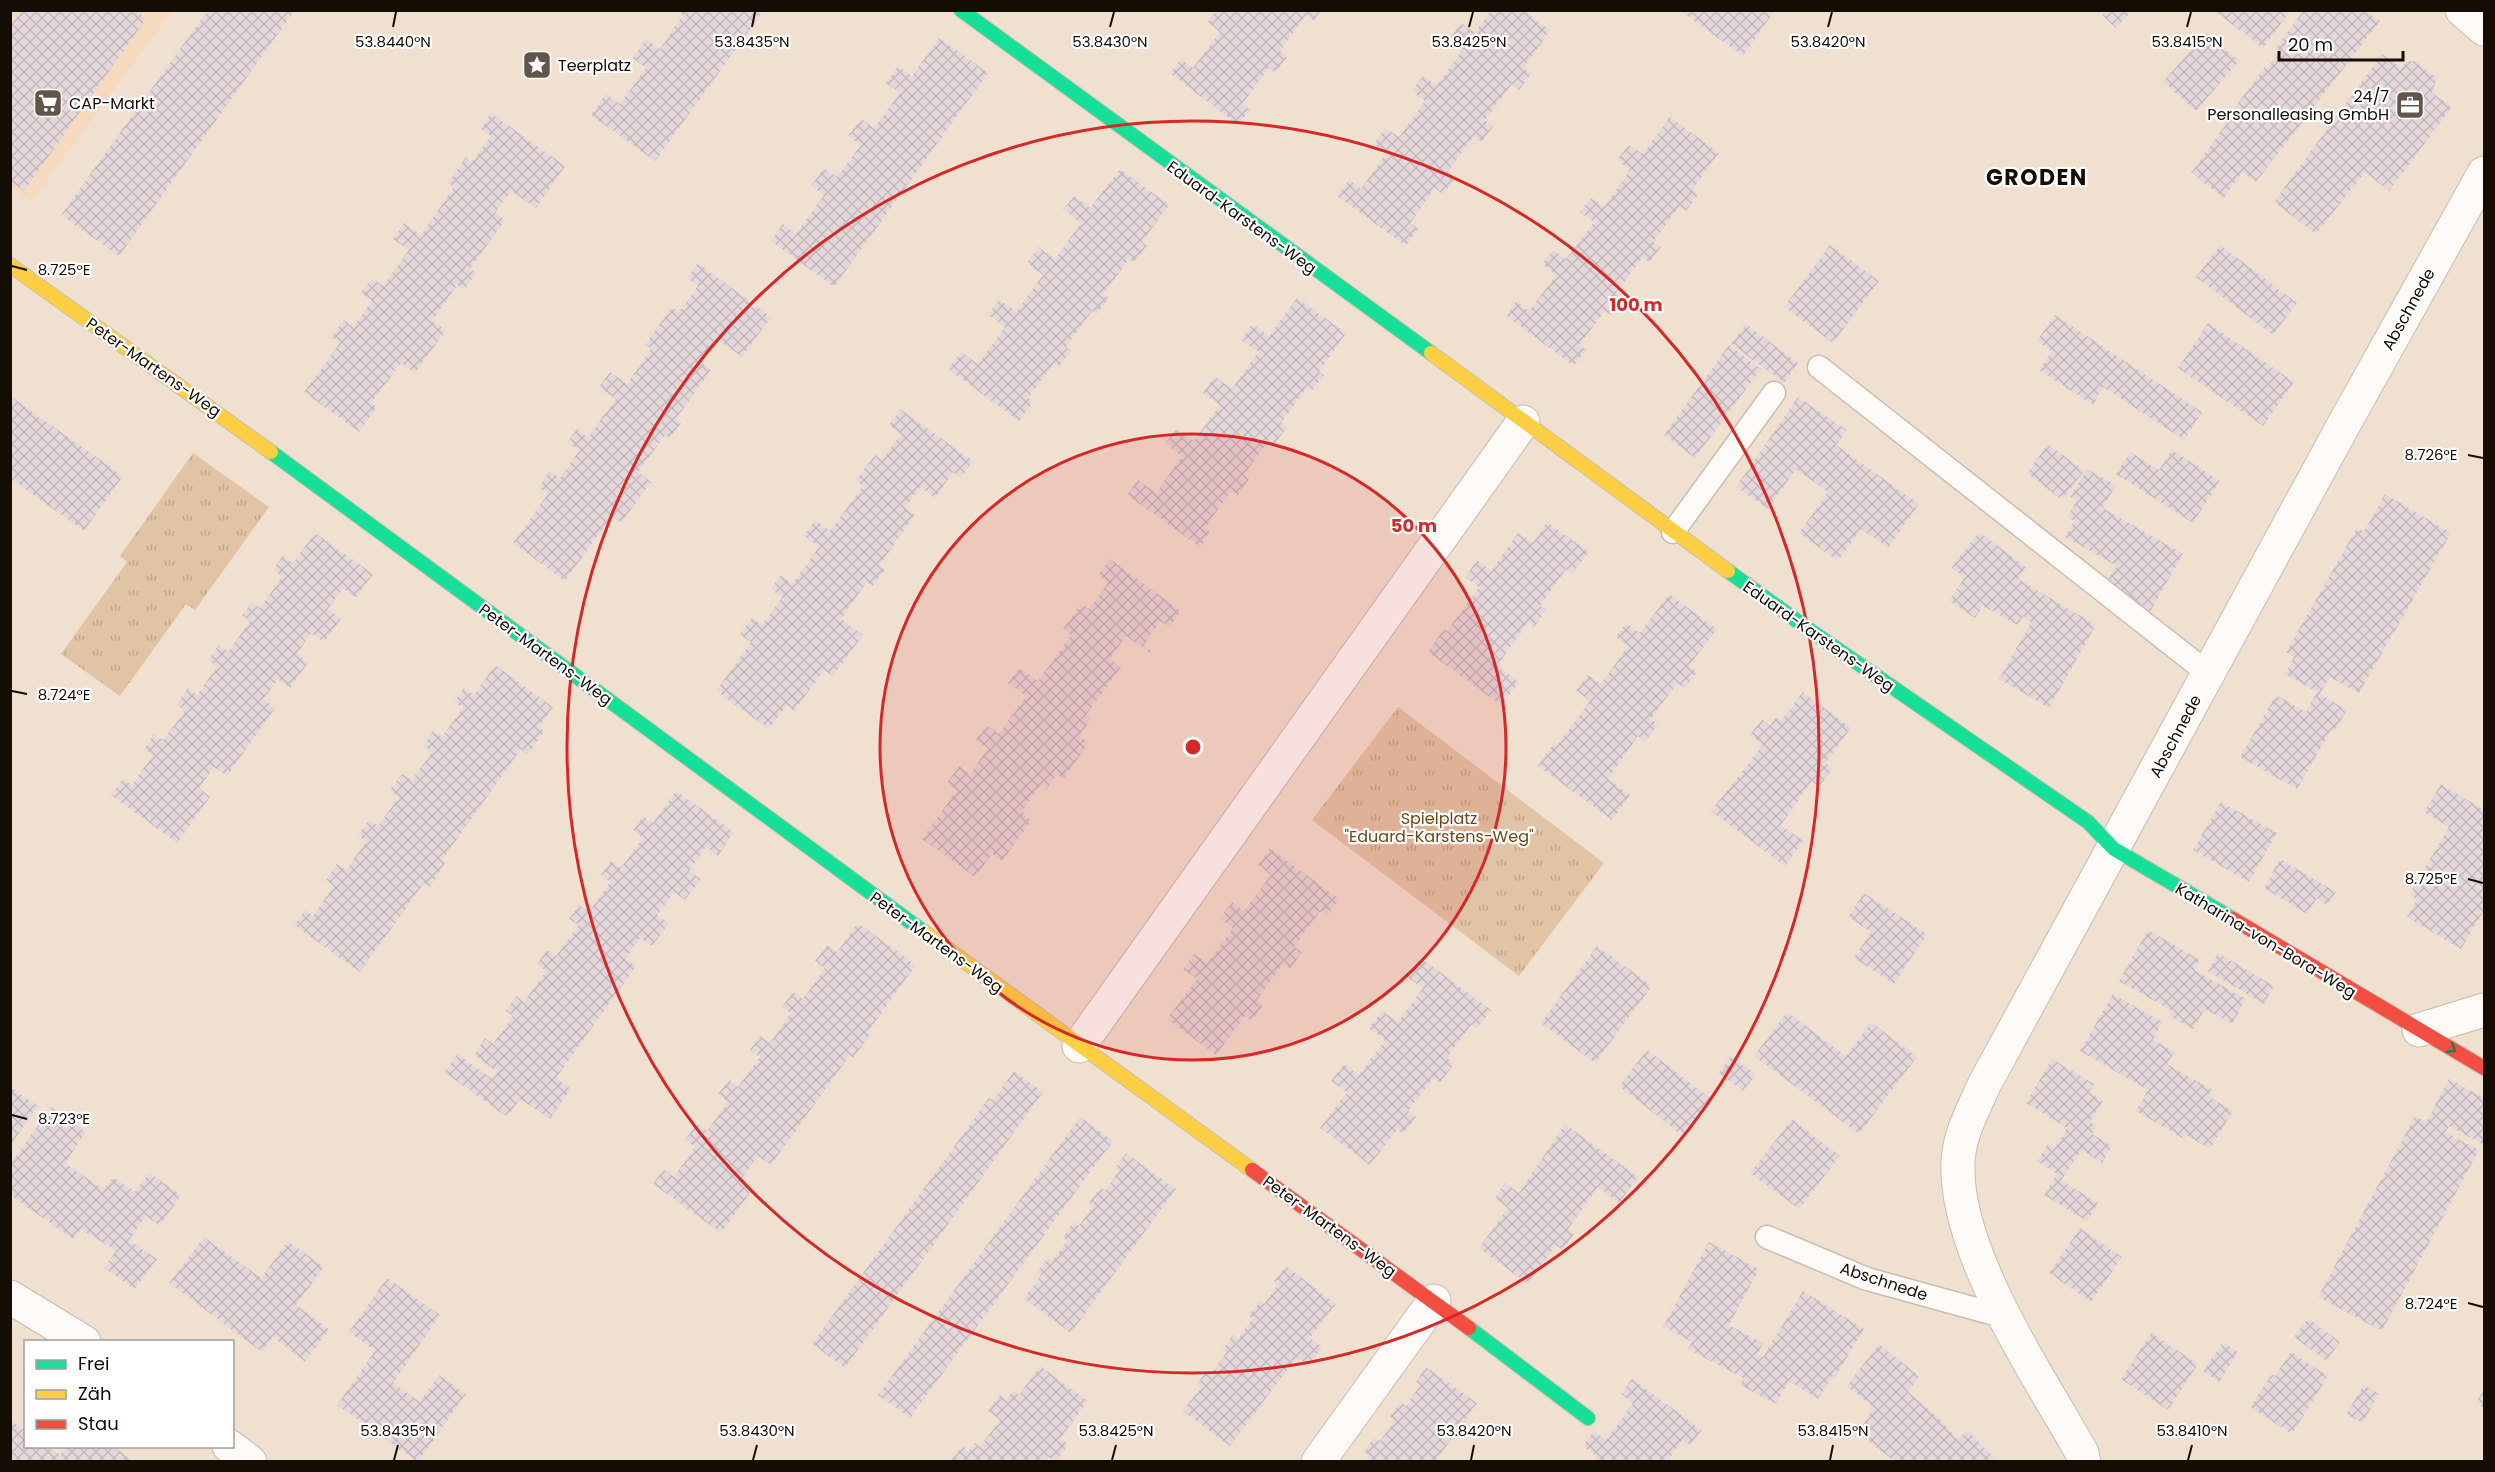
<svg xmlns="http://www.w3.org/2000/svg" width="2495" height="1472" viewBox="0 0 2495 1472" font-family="Poppins,sans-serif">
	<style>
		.built { fill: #f5dabe }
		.park { fill: url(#park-tufts) }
		.building { fill: url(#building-cross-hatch) }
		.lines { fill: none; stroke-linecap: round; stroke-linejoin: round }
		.lane-casing { stroke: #c9bdb0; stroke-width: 25 }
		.street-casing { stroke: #c9bdb0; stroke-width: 35 }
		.fast-casing { stroke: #c9bdb0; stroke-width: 16 }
		.slow-casing { stroke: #c9bdb0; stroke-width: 16 }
		.jam-casing { stroke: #c9bdb0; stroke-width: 16 }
		.lane { stroke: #fdfaf8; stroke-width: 22 }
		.street { stroke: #fdfaf8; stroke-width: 33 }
		.fast { stroke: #16e098; stroke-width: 14 }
		.slow { stroke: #ffcf43; stroke-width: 14 }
		.jam { stroke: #f24e42; stroke-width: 14 }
		.oneway { stroke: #168155 }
		.ticks { fill: none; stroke: #150c03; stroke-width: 2 }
		.ring { fill: none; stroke: #d62828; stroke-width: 3 }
		.labels { text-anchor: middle; stroke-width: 4.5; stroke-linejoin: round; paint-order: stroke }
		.poi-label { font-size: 16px; fill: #150c03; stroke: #fff; text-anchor: start }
		.street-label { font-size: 16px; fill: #150c03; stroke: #fff }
		.park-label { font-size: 16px; fill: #6e4717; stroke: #fff }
		.district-label { font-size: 22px; font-weight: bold; letter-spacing: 1.5px; fill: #150c03; stroke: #fff }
		.ticks-label { font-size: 15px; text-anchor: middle; fill: #150c03; stroke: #fff; stroke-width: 4.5; stroke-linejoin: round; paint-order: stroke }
		.centre { fill: #d62828; stroke: #fff; stroke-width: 3 }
		.ring-label { font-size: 18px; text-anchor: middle; font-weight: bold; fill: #d62828; stroke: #fff; stroke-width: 4.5; stroke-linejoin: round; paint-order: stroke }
	</style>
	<defs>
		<pattern id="park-tufts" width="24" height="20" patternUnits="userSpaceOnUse" patternTransform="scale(1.5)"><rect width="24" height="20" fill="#e1c4a5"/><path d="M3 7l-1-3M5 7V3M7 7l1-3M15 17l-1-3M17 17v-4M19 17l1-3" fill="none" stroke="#c0a78c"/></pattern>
		<pattern id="building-cross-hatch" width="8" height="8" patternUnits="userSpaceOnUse" patternTransform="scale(1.5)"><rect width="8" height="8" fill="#e5d8dc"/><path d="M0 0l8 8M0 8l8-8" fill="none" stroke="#c4b8bb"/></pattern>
	</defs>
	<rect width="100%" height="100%" fill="#f0e0cf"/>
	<path class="built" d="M11,11H172L31,202L11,186Z"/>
	<path class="park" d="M193,453L269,507L195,610L186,604L120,696L61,654L127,562L120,556Z
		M1398,707L1604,863L1519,976L1312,820Z"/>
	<path class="building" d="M22,10H135L146,19L24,191L10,181V26Z
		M208,10H295L119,256L61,215Z
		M677,10H764L655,161L591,115L606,94L620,104L646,68L633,58L646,39L660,49L683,15Z
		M1216,10H1321L1314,21L1306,15L1280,51L1287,57L1275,73L1269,68L1242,104L1250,110L1238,125L1170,73L1181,59L1193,68L1220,32L1208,22Z
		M1491,10H1523L1550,30L1524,68L1531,74L1519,90L1512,84L1485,120L1493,126L1482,142L1474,136L1447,173L1455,178L1443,194L1435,188L1410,223L1418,229L1406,246L1337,196L1349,180L1361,189L1386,153L1374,144L1385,128L1399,137L1425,101L1412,91L1423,76L1437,85L1463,49L1449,39L1461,23L1475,33Z
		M1679,10H1775L1743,56Z
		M2107,10H2133L2116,28L2102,15Z
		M2213,10H2291L2263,48Z
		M2304,10H2365L2380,21L2256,182L2242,172L2224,198L2191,173L2226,124L2224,122L2265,67L2267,69L2281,51L2276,48Z
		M2206,33L2239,61L2196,111L2163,82Z
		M939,38L988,73L834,287L771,241L783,224L796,234L824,195L811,186L824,168L837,177L861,145L848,136L861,119L874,128L900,93L886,83L898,66L912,76Z
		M2382,54L2401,68L2407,61H2414L2437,78L2432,93L2452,107L2389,191L2365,172L2316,234L2274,202Z
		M491,113L565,166L536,208L511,191L495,213L505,220L470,269L476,273L464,290L457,285L432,321L446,330L415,373L401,363L371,403L377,407L359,432L304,392L340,343L331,337L344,320L353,327L372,301L361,293L372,278L383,286L409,250L393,239L404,223L421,235L454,187L448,183L466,157L472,162L491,136L481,129Z
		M1670,117L1719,153L1692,190L1698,195L1686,211L1680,206L1653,242L1661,247L1649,262L1642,258L1615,294L1623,299L1611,315L1605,311L1579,345L1586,350L1574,366L1506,316L1516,301L1529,311L1556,275L1542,264L1553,250L1566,259L1594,222L1580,212L1591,198L1604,207L1630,170L1617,160L1629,145L1643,154Z
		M1120,169L1169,205L1142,242L1147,246L1134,262L1129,259L1103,295L1109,298L1097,314L1092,311L1066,347L1071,351L1059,367L1054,363L1028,398L1033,402L1019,421L948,369L961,352L978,364L1005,327L988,315L999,299L1016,312L1043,275L1027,263L1038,247L1055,259L1081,223L1063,210L1074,196L1090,208Z
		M1830,245L1879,281L1833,343L1784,307Z
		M2220,245L2297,303L2273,335L2196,277Z
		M698,263L771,317L742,357L717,339L701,362L711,370L675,420L681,423L670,438L665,435L638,472L651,482L621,523L612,516L565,581L513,543L548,494L538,487L550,471L560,478L579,451L568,442L577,429L588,437L616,399L599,387L610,372L627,384L651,349L645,345L672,307L679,312L698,286L687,278Z
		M1297,298L1346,333L1319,372L1324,375L1313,390L1307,387L1281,423L1287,427L1275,444L1269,440L1244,475L1249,479L1238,495L1231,491L1205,528L1210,532L1200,547L1127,495L1138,480L1156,493L1182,456L1165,444L1176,429L1194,441L1220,405L1203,393L1214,376L1232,389L1258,352L1241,340L1252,324L1269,336Z
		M2055,315L2202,412L2184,440L2103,387L2093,405L2039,370L2052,351L2037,341Z
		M2208,323L2294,382L2263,426L2178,368Z
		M1746,324L1798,363L1784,383L1731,344Z
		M1729,345L1761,369L1695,458L1664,435Z
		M10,396L123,476L84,531L10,478Z
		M1798,397L1847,430L1836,445L1919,504L1888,548L1861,529L1838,561L1799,533L1828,492L1796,469L1768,509L1736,487Z
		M900,409L973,461L961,478L953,472L935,498L920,487L905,508L915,515L879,566L885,570L873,586L867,582L841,619L863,635L833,676L824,670L794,711L787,705L769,729L716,691L751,642L740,634L752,618L762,625L782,598L771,589L781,575L792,584L819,547L804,536L815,520L830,531L863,486L856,480L875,455L882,460L901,434L889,425Z
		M2048,444L2084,471L2062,500L2027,473Z
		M2172,450L2220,481L2193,523L2116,474L2130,452L2159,470Z
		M2087,469L2116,485L2103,508L2183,554L2150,612L2103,585L2117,566L2065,537L2074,521L2068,517L2077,500L2070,497Z
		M2385,494L2451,533L2359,693L2330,677L2320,694L2347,710L2334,732L2331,730L2297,789L2240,757L2276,695L2306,712L2317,692L2285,674L2294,657L2286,652L2357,528L2364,532Z
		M1547,522L1589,552L1572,574L1566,569L1540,606L1546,610L1534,627L1528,622L1497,666L1519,682L1502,706L1428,652L1444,629L1447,631L1479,587L1465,577L1477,560L1491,571L1518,533L1533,543Z
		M1979,532L2026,567L2018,579L2096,625L2049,708L1999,679L2031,622L2023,616L2018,625L1983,606L1975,618L1949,601L1965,577L1951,568Z
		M315,533L373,574L356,598L343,588L328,609L341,619L324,642L311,633L297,654L308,663L290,688L278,679L263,699L275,708L227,776L214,767L199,788L210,797L177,843L111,795L123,779L132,785L153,755L144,749L154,734L163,740L185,711L177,704L188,688L197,695L217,667L208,660L219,645L228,652L250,621L242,615L252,602L260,608L282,577L273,570L283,556L293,563Z
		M1110,559L1181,611L1169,627L1160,621L1144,645L1152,651L1150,653L1126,636L1110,659L1121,667L1086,715L1091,719L1079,736L1089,743L1063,779L1057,775L1046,790L1040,786L1022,811L1031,821L1002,861L992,854L975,877L922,839L957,790L947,783L959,766L970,774L988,748L976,740L987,725L999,734L1026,696L1008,683L1019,668L1038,681L1071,635L1063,629L1081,604L1089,609L1108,583L1098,575Z
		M1669,594L1717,629L1689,666L1697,672L1685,688L1677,683L1651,719L1658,724L1645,742L1638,736L1608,779L1630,795L1612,820L1538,766L1554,743L1557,745L1590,701L1576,690L1588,675L1601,684L1628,646L1616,637L1626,623L1640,633Z
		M495,665L553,707L539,727L544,731L528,755L521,749L442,860L445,863L430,887L424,883L360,972L294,925L305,910L313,916L334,886L326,880L337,864L346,870L366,842L358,835L369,820L378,826L399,797L390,790L402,774L412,780L432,752L423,746L433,731L442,737L463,708L454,702L464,688L474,695Z
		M1803,692L1851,728L1825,763L1832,769L1819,787L1812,781L1781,825L1803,841L1785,866L1711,811L1763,745L1750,735L1762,719L1770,726L1776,717L1781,721Z
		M2441,784L2484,810V910L2461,949L2407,917L2417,900L2409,895L2449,827L2424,812Z
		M676,791L734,832L718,856L706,847L689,871L701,879L685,900L674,892L657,915L669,923L652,946L640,938L625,959L636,966L556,1078L571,1089L550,1119L520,1099L507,1117L444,1072L458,1054L492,1079L498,1072L474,1055L485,1038L493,1044L513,1016L506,1011L516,996L524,1002L546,971L537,964L547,950L556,956L579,925L569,919L579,905L589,912L610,882L601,875L611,861L621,868L643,838L633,830L643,816L653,823Z
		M2221,802L2277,833L2249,882L2193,850Z
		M1270,848L1339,899L1327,916L1320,911L1294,947L1302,952L1290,969L1283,964L1257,1000L1263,1005L1252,1021L1245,1016L1216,1055L1167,1019L1197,979L1183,969L1194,954L1207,963L1233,928L1220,919L1232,902L1244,911L1271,875L1258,865Z
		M2280,859L2336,892L2327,905L2317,898L2307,914L2264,888Z
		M1864,893L1927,934L1894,984L1854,958L1871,932L1848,917Z
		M858,923L916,965L867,1033L870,1035L853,1058L850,1055L771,1165L758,1156L741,1180L753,1189L721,1233L653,1184L663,1169L674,1177L695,1147L685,1140L697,1124L707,1131L728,1102L718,1094L729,1080L738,1087L760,1057L750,1050L760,1036L770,1043L791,1013L782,1007L793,992L803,999L825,968L815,961L827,945L837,952Z
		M2148,930L2200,960L2194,970L2246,999L2232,1024L2205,1009L2193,1029L2169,1016L2172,1011L2119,981Z
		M1597,946L1652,986L1595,1063L1541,1023Z
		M2218,953L2274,986L2264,1004L2208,971Z
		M1421,958L1491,1010L1477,1029L1471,1025L1447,1058L1454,1064L1440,1083L1433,1078L1408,1111L1416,1117L1403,1134L1397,1130L1370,1165L1320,1128L1347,1092L1331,1081L1344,1064L1359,1075L1385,1040L1369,1028L1382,1011L1398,1022L1423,988L1407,977Z
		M2113,994L2162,1022L2153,1040L2175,1052L2167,1064L2212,1090L2208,1096L2233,1111L2210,1149L2186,1135L2184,1139L2136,1111L2148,1090L2080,1051Z
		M1787,1012L1846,1056L1871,1022L1917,1057L1859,1134L1754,1056Z
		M1647,1050L1710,1098L1682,1135L1619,1086Z
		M1731,1056L1756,1074L1743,1091L1719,1073Z
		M2052,1059L2094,1084L2089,1092L2103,1101L2090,1122L2096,1126L2092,1134L2112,1146L2102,1163L2082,1150L2061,1180L2098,1203L2087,1221L2044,1195L2057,1174L2037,1161L2048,1144L2055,1148L2067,1128L2026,1103Z
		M1014,1071L1043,1092L845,1368L812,1344L989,1098L993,1100Z
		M2449,1079L2484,1098V1145L2449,1126L2445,1132L2479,1150L2382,1331L2318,1297L2415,1116L2426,1122Z
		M13,1089L38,1106L10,1146V1093Z
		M51,1107L86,1132L65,1163L104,1190L113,1177L135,1192L149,1173L181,1195L160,1226L146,1216L129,1240L157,1259L135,1289L104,1268L116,1251L81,1229L73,1239L10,1195V1165Z
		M1080,1117L1113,1141L910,1418L878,1395Z
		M1792,1119L1840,1156L1799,1209L1750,1173Z
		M1565,1124L1638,1177L1619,1203L1598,1187L1568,1229L1574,1234L1563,1250L1556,1245L1528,1284L1479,1248L1508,1208L1495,1198L1505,1183L1519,1193Z
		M1126,1153L1176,1189L1071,1333L1024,1299L1041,1275L1037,1272L1048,1258L1052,1261L1067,1241L1063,1237L1074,1222L1079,1226L1093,1206L1089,1203L1101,1187L1105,1191L1119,1171L1115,1168Z
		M2080,1228L2122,1257L2091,1302L2049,1273Z
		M204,1237L261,1278L288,1241L324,1267L296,1305L329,1329L305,1362L273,1337L262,1352L169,1283Z
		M1709,1242L1759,1269L1729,1325L1763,1343L1758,1354L1763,1357L1803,1291L1864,1329L1835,1377L1833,1376L1818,1399L1789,1381L1776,1404L1740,1385L1743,1378L1688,1349L1692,1342L1663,1327Z
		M1286,1266L1336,1304L1310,1338L1322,1347L1308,1365L1297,1357L1230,1446L1183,1411L1200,1388L1196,1385L1207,1371L1211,1374L1226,1353L1222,1350L1233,1335L1238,1339L1253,1318L1248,1316L1260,1301L1264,1304L1278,1285L1274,1281Z
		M387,1278L440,1315L393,1383L420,1402L439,1375L466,1394L418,1462L337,1405L375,1351L349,1332Z
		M2308,1318L2340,1342L2326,1361L2294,1337Z
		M2151,1333L2198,1364L2168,1410L2121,1379Z
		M2223,1342L2238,1352L2219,1382L2203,1371Z
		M1879,1344L1919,1376L1908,1392L1939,1418L1958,1440L1968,1430L1998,1462H1896L1858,1434L1873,1407L1847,1386Z
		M2291,1352L2328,1376L2292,1434L2250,1407L2272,1374L2275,1376Z
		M1040,1366L1088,1401L1060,1439L1068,1444L1056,1462L1049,1457L1045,1462H950L962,1446L969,1451L975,1443L980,1447L1000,1420L988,1411L1000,1395L1006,1400L1014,1390L1019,1395Z
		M1426,1367L1477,1403L1435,1462H1365L1369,1455L1364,1452L1374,1438L1380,1441L1395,1420L1390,1417L1400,1402L1406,1406L1420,1385L1416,1382Z
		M1632,1379L1702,1430L1690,1445L1682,1440L1667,1462H1593L1597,1456L1583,1446L1594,1431L1606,1440L1633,1403L1621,1394Z
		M2364,1385L2379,1394L2363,1423L2346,1414Z
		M2484,1390V1408L2476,1402Z
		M10,1420L26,1431V1446H48L60,1455L67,1446H113L134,1462H10Z"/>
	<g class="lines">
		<g class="lane-casing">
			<path id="lane" d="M1819,367L2209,674
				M1673,532L1774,393
				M1767,1237L1867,1279L2005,1317"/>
		</g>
		<g class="street-casing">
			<path id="street" d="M2462,10L2484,29
				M2419,1030L2484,1010
				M1079,1046L1523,422
				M10,1297L84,1342
				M229,1446L250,1462
				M1318,1462L1434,1301
				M2084,1462L2082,1453C2039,1376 1954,1252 1958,1162C1959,1135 1973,1110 1984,1085L2343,426L2484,173"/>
		</g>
		<g class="fast-casing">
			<path id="fast" d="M961,10L1431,353
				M271,452L924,932
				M1728,571L1811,631L2088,822L2114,849L2233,919
				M1469,1328L1588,1418"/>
		</g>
		<g class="slow-casing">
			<path id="slow" d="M10,265L271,452
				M1431,353L1728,571
				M924,932L1252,1170"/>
		</g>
		<g class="jam-casing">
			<path id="jam" d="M2233,919L2484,1068
				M1252,1170L1469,1328"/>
		</g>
		<use href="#lane" class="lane"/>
		<use href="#street" class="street"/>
		<use href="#fast" class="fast"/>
		<use href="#slow" class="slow"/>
		<use href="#jam" class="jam"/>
	</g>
	<defs><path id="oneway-chevron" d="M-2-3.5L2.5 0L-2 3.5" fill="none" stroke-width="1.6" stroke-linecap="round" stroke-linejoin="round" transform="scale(1.5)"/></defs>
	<use class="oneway" href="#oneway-chevron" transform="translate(2452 1049) rotate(30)"/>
	<path class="ticks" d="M393,27L396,12M752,27L755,12M1110,27L1114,12M1469,27L1473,12M1828,27L1832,12M2187,27L2191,12M12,266L27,270M2468,455L2483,458M12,691L27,694M2468,879L2483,883M12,1115L27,1119M2468,1303L2483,1307M394,1460L398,1445M753,1460L757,1445M1112,1460L1116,1445M1471,1460L1474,1445M1830,1460L1833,1445M2188,1460L2192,1445"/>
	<circle cx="1193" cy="747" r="313" fill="#d62828" fill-opacity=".12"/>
	<g class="ring">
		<circle cx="1193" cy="747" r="313"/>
		<circle cx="1193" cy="747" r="626"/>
	</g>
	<defs>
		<g id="sight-square" transform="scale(1.5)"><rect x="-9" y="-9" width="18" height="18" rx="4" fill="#62564a" stroke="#fff"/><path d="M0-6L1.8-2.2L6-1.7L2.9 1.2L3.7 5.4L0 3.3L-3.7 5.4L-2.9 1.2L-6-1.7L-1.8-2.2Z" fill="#fff"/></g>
		<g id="supermarket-square" transform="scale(1.5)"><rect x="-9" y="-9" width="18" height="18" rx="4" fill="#62564a" stroke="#fff"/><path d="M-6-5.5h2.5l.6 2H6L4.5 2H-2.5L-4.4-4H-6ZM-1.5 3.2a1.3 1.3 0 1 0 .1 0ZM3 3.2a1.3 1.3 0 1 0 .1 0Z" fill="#fff"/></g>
		<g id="office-square" transform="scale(1.5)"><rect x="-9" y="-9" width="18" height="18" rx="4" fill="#62564a" stroke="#fff"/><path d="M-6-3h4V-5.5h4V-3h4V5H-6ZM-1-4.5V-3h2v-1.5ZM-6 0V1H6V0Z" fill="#fff"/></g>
	</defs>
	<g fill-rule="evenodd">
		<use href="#sight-square" x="537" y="65"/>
		<use href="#supermarket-square" x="48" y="103"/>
		<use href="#office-square" x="2410" y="105"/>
	</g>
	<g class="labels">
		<g class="poi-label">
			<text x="558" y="71">Teerplatz</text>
			<text x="2389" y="102" text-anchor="end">24/7<tspan x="2389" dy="18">Personalleasing GmbH</tspan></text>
			<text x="69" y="109">CAP-Markt</text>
		</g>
		<g class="street-label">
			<text transform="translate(1242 217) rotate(36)" y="6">Eduard-Karstens-Weg</text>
			<text transform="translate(2408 309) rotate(-61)" y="6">Abschnede</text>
			<text transform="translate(154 367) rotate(35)" y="6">Peter-Martens-Weg</text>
			<text transform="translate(1819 636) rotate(35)" y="6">Eduard-Karstens-Weg</text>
			<text transform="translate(546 654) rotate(36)" y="6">Peter-Martens-Weg</text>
			<text transform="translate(2175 736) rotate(-62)" y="6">Abschnede</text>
			<text transform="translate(2266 940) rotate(31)" y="6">Katharina-von-Bora-Weg</text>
			<text transform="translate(937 942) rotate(36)" y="6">Peter-Martens-Weg</text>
			<text transform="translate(1330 1226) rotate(36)" y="6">Peter-Martens-Weg</text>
			<text transform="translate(1884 1281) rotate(18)" y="6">Abschnede</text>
		</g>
		<g class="park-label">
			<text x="1439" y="824">Spielplatz<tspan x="1439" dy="18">"Eduard-Karstens-Weg"</tspan></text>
		</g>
		<g class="district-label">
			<text x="2037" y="185">GRODEN</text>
		</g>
	</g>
	<g class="ticks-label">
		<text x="393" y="47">53.8440°N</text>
		<text x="752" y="47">53.8435°N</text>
		<text x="1110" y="47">53.8430°N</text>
		<text x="1469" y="47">53.8425°N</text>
		<text x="1828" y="47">53.8420°N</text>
		<text x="2187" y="47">53.8415°N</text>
		<text x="64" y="275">8.725°E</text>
		<text x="2431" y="460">8.726°E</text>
		<text x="64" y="700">8.724°E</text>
		<text x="2431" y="884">8.725°E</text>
		<text x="64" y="1124">8.723°E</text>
		<text x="2431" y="1309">8.724°E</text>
		<text x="398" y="1436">53.8435°N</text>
		<text x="757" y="1436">53.8430°N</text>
		<text x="1116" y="1436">53.8425°N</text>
		<text x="1474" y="1436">53.8420°N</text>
		<text x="1833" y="1436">53.8415°N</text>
		<text x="2192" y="1436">53.8410°N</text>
	</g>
	<circle cx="1193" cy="747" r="9" class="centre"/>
	<g class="ring-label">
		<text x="1636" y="311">100 m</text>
		<text x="1414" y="532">50 m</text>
	</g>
	<rect width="2495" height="1472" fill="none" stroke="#150c03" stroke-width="24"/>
	<rect x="24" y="1340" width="210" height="108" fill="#ffffff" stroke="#a19e9a" stroke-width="1.5"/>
	<rect x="36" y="1360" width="30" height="9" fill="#16e098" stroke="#a19e9a" stroke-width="1.5"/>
	<text x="78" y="1370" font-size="18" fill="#150c03">Frei</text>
	<rect x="36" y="1390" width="30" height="9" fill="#ffcf43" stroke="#a19e9a" stroke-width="1.5"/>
	<text x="78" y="1400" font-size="18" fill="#150c03">Zäh</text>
	<rect x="36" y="1420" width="30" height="9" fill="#f24e42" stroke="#a19e9a" stroke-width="1.5"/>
	<text x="78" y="1430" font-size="18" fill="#150c03">Stau</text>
	<path d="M2279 51v9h124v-9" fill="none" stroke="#150c03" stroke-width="3"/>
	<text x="2288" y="51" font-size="18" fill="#150c03" stroke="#ffffff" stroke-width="4.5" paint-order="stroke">20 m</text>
</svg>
